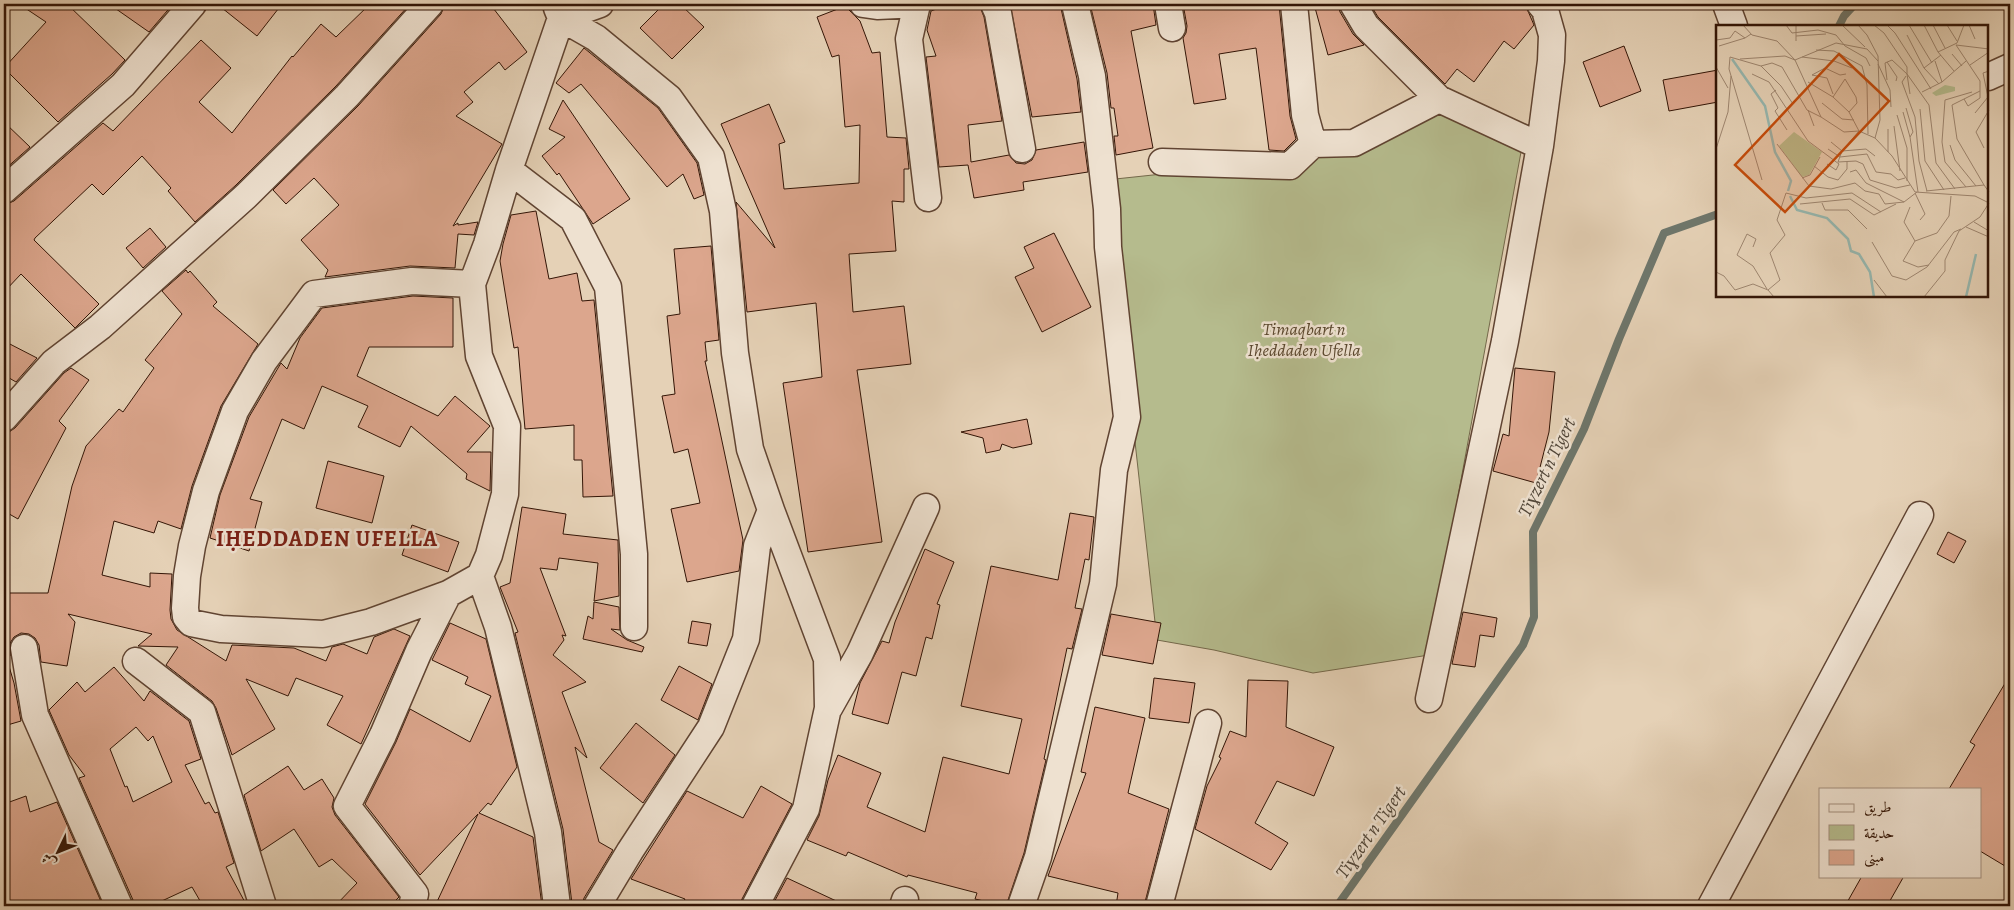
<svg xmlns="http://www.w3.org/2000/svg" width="2014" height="910" viewBox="0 0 2014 910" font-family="Alegreya,Amiri,serif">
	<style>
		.green { fill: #b5bb8d; stroke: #74684a }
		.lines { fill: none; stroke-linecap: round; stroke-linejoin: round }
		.stream { stroke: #6e766b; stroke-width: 8 }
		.building { fill: #dca68d; stroke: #331506; fill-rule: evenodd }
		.street-casing { stroke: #604432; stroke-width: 29 }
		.street { stroke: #eee1d0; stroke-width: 26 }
		.labels { text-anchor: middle; stroke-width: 5; stroke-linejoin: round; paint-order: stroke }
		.park-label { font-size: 18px; font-style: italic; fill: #5a472e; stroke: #eee1d0 }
		.water-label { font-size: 19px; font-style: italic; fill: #514639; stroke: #eee1d0 }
		.district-label { font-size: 22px; font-weight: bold; letter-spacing: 1px; fill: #7a1f14; stroke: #eee1d0 }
		.inset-river { fill: none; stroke: #96b7af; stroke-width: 2.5 }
		.inset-road { fill: none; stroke: #9e8670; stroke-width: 1 }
		.view { fill: #c44b0b; fill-opacity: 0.15; stroke: #c44b0b; stroke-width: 2.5 }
		.inset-edge { fill: none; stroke: #331506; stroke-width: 2.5 }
	</style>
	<rect width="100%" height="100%" fill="#e5d1b6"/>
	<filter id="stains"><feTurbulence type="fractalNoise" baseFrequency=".004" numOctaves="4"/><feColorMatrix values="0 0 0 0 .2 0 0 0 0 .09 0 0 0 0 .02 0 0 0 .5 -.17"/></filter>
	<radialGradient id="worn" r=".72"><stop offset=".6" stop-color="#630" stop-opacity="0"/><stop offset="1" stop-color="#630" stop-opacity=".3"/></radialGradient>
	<path class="green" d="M1448,105L1521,152L1429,655L1313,673L1214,650L1157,640L1106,180L1359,153Z"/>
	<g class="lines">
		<path class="stream" d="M1839,26L1844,16L1855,4
			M1337,906L1523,645L1534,617L1533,532L1584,429L1619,339L1664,233L1718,214"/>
	</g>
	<path class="building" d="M19,4H67L125,60L112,74L58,122L4,68L46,22Z
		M109,4H173L149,32Z
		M217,4H282L257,36Z
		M370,4H410L336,86L236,185L195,222L168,191L171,188L142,156L103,195L92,184L35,238L34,240L99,304L75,328L21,274L4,292V205L14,201L103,123L113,131L201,40L231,68L199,102L232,133L292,56L293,57L321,24L336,37Z
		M445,4H490L527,52L505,70L499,62L464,92L473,102L456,116L502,144L453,226L458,223V225L478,222L474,235L458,234L455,268L410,266L325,277L328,270L301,240L339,205L314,178L286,204L273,190L358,106L441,14Z
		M664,4H680L704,27L672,59L640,28Z
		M950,4H979L984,17L1002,121L968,125L971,162L1009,155L1016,163L1025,164L1032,160L1036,150L1084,142L1088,172L1023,182L1024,190L974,198L968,165L939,167L926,57L936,56L927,30L931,11Z
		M1010,4H1060L1077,79L1081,112L1032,117Z
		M1090,4H1153L1156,25L1131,31L1153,148L1116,155L1114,136H1118L1114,108H1111L1107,73Z
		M1183,4H1279L1290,116L1296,139L1284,151L1269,150L1256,48L1219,54L1226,99L1194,104L1183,38L1186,33L1187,26Z
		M1314,4H1338L1340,12L1353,34L1364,45L1328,55Z
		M1370,4H1525L1534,25L1514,49L1504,41L1474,82L1457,69L1445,84L1378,17Z
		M848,5L849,10L860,21L872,53L880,52L887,137L906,138L909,169H904V202L892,201L896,251L849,254L853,312L904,306L911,364L857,370L882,542L808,552L783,383L822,377L816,303L747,312L736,202L775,248L721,124L769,104L785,142L779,144L784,189L859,183L860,125L845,127L839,55L832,57L817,17Z
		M1624,46L1641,91L1600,107L1583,62Z
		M584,48L658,108L697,163L704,195L694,199L683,174L667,187L581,84L569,93L556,83Z
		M1718,70V102L1669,111L1663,80Z
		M563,100L630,199L593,224L559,173L557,175L542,156L565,137L549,129Z
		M4,122L30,147L4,170Z
		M536,211L549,279L577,273L582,301L594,300L613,496L583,497L582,460H574V425L525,429L518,347L514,348L500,261L503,244L511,215Z
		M150,228L166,247L143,268L126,248Z
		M1054,233L1091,307L1042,332L1015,277L1034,268L1024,247Z
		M711,246L719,340L705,342L707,361H705L743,540L739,571L687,582L671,509L700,503L688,449L674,453L662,396L675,394L667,316L680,314L674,249Z
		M186,270L188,273L190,271L217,302L213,306L258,344L221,406L192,486L181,529L158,521L154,533L114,521L102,575L150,587V573L172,574L170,610L171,619L177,630L226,661L232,645L294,648L326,661L332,647L343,644L367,654L374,637L394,629L410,636L361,744L327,725L343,696L296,678L288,696L246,679L275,729L232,755L216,708L212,701L166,665L178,647L138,646L152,634L68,614L75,622L67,666L41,662L39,645L35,638L29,634L21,633L14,637L10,643V656L4,655V593H48L72,486L86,446L119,409L123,412L154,368L145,360L182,314L162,291Z
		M413,296L453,298V347H369L357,376L438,416L455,396L490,426L467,452H491L490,491L466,479L467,474L411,426L400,447L358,427L368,406L322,386L304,429L282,419L250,499L262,502L249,551L210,538L220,495L249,417L281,363L287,369L300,338L322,308Z
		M4,341L37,358L16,382L4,375Z
		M71,368L89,380L59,421L66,428L18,519L4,511V433L9,432L15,428L64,373Z
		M1515,368L1555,372L1549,432L1536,483L1493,471L1503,434L1509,436Z
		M1027,419L1032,444L1013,448L1002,444L1000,450L986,453L983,438L961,432Z
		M328,461L384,476L372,523L316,508Z
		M522,507L566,514L563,534L618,540L619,596L594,601L598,563L559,558L557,570L540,568L566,636L562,635L564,640L553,655L586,682L562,692L587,758L575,747L599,842L613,850L584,898L582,906L572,904L563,829L515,633L518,632L500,587L510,583Z
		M1070,513L1094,517L1089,560L1085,559L1075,608L1082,609L1072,649L1067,648L1044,759L1046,760L1024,853L1006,906L975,899L977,893L908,875L907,877L848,852L846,856L807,840L819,816L828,780L838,755L881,773L867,807L925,832L943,757L1009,774L1022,719L961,706L991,566L1058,580Z
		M412,525L459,542L448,572L402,555Z
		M1948,532L1966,541L1954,563L1937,554Z
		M925,549L954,562L937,604L940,605L932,639L926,637L916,676L902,672L888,724L852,714L860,683L882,641L889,643L895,622Z
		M594,602L619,607L620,630L611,629L627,640L644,647L642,652L583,639L588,616L593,619Z
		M1463,612L1497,618L1494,637L1480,635L1475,667L1452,664Z
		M1111,614L1161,623L1153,664L1102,655Z
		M692,621L711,624L707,646L688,643Z
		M450,623L486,639L517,767L491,805L488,803L479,813L533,837L542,906H435L478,814L420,875L365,804L396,742L410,709L470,742L491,696L465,684L468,677L432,660Z
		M8,663L14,683L21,721L4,726V664Z
		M679,666L712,684L698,720L661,700Z
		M114,667L144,701L150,691L189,721L201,759L185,765L205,804L209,802L215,813L218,812L234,863L226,867L247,906H203L192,887L151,906H134L133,900L79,778L85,776L69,755L49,710L77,682L85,692ZM136,727L148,741L153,736L172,782L133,802L127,786L125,787L110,749Z
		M2010,675V869L1980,851V789H1949L1975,745L1970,742Z
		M1154,678L1195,683L1189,723L1149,718Z
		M1248,680L1288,681L1286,727L1334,747L1314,796L1277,781L1255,823L1288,843L1271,870L1195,829L1207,786L1221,758L1219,757L1230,731L1246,737Z
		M1095,707L1145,718L1128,793L1169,809L1144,906H1116L1118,893L1048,876L1086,773L1081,772Z
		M636,723L675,755L643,803L600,768Z
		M288,766L304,790L322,779L334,798L332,807L335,815L399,897L390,906H335L357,883L332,859L319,867L294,829L261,851L244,795Z
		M761,786L792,804L742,899L740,906H681L685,899L631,879L687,791L743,818Z
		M26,796L30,812L57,802L103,906H12L4,890V804Z
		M1862,876H1904L1887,906H1845Z
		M787,878L847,906H772Z"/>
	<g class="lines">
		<g class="street-casing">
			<path id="street" d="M863,4L877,6L918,4
				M917,4L909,39L928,198
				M994,4L998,13L1022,149
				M1168,4L1172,28
				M1294,4L1305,115L1313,144
				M1353,4L1366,26L1439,99
				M1726,4L1734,26
				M557,8L561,18L596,38L669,98L711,157L723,211L735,353L750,449L771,510L757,546L746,639L711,727L630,851L597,906
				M1988,77L2010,67
				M1162,162L1290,166L1313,144L1354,143L1439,99L1540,146
				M509,170L573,219L608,287L634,554V627
				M4,190L123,85L193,4
				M472,284L479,356L507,426L505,494L489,555L480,576L448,594L371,622L323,634L221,629L191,623L186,617L185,608L187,576L192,546L206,491L235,411L264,361L314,294L412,281L472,284L487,244L509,170L561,18L600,4
				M4,418L54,362L100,327L246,196L347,96L430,4
				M480,576L498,627L548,832L557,906
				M24,648L35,715L119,906
				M136,661L202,712L263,906
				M1429,699L1505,341L1540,146L1551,61L1552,35L1545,10L1540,4
				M829,708L860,653L926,507
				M412,906L415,894L347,806L383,735L419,651L448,594
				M755,906L806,809L828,708L827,659L771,510
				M903,906L905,900
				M1021,906L1038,857L1103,584L1114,470L1127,417L1108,247L1107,209L1092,76L1075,4
				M1159,906L1208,723
				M1711,906L1920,515"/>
		</g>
		<use href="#street" class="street"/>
	</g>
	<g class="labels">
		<g class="park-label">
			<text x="1304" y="335">Timaqbart n<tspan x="1304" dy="21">Iḥeddaden Ufella</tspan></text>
		</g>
		<g class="water-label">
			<text transform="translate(1546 467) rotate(-64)" y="7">Tiɣzert n Tigert</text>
			<text transform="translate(1370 832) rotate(-55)" y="7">Tiɣzert n Tigert</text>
		</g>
		<g class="district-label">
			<text x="327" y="546">IḤEDDADEN UFELLA</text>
		</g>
	</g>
	<g transform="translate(1716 25)">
		<rect width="272" height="272" fill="#e5d1b6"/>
		<path d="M229,60L239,62V66L220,71L216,68ZM78,107L106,127L93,150L86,152L63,121Z" fill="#b5bb8d"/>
		<path class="inset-river" d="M16,34L49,81L59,127L75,156L72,166M74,171L81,185L111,193L132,214L135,226L143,229L154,247L158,272M250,272L260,229"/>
		<path class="inset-road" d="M27,0L36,10L61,16L79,35L105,92L128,107L143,106L159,113L176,131L199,167L259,171L273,178M70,0L76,8L102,5L120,10L129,21L150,33L154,41M126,0L149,22M142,0L151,10L162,31L164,95L159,113M158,0L168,8L191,42V49L213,80L220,138L239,164M171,0L179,8L215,64M193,0L216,38M208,0L222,27L238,46M217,0L229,23M231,0L241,16M253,0L259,14M191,10L208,43L223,59M80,11L110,9M0,15L14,13L19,6L29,13L35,9M80,16V0M3,21L29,13M100,25L118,26L146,41L151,60L152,109M222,27L241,18L248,0M236,29L246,41M86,32L118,36L136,43M24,34L69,31L79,35L120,18L151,24L162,36M171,37L181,52L180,56M162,39L174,65L175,82M254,40L273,27M45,41L56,38L66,42L91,85L105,92M0,42L12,63M208,43L225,30M36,49L53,57L92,116L123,139L120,145L111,139M190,51L186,57L199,92L203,136L211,166M171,55L169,38L176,35L191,49L194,69M92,57L117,72M226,57L250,36M60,65L55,69L62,83L59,86L71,105M264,66L236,80L241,114L268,160M206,67L226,57L219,36M117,69L111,53L96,50L109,43L124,50L130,49M248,74L252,81L264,73V56L240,20L273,24M106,78L126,94L138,95M190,83L197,107L194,112L202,167M204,84L209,136L228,165M92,85L98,101M133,87L117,72L129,54L140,72L141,78L133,87L143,106L126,126L122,137L140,136L147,139L154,155L180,163L194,160M187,87L194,112M259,88L272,72L267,48L273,46M181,90L191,123V156M178,101L184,146M172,104V127M115,117L126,126L150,124L159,131M61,119L93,161L115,164L139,158L149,166L163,169L169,179L188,177L201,167M234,120L239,135L260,161M268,123L260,107L273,85M0,124L12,87L15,51M112,124L124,132L151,129L160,147L175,149L182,155L189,153M98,141L112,152L122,155L131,144V136M134,147L140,145L150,158L188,177M86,153L94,150L104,132M46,155L13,44L14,32L45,41L65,61L77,79M250,162L229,137L226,117L229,75L256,67M210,166L268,160L273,167M199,168L209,189L204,195M106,178L109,185H132L151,204M84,179L134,174L158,190L180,179M194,182L188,197L199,216L187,236L202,242L213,240M258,197L273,206M250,202L273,212M199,216L221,208L233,191L235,171M156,217L176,251L190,255L211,242L238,207L245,204M37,222L40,214L31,209L21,230L37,241L51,264M0,247L8,251L19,265L37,259L52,265L58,272M158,255L171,272M52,265L64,255L54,228L69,210L61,195L70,168L90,173L136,168L165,187M208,272L229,246V235L243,206L264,192L273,178"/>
		<path class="view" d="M123,29L173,76L69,187L19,140Z"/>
		<rect width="272" height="272" class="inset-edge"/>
	</g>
	<rect width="2014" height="910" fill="none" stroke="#e5d1b6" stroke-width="20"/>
	<rect x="5" y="5" width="2004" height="900" fill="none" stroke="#331506" stroke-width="2.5"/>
	<rect x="10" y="10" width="1994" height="890" fill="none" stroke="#331506"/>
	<rect x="1819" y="788" width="162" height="90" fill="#eee1d0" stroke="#a38f7f"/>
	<rect x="1829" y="804" width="25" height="8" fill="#eee1d0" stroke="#a38f7f"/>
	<text x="1864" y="812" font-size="15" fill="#331506">طريق</text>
	<rect x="1829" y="825" width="25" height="15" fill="#b5bb8d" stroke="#a38f7f"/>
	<text x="1864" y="838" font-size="15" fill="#331506">حديقة</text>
	<rect x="1829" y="850" width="25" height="15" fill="#dca68d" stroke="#a38f7f"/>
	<text x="1864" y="862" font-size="15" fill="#331506">مبنى</text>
	<g transform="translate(58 852) rotate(227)" stroke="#eee1d0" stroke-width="4" paint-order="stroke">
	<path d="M0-4L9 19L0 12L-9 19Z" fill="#331506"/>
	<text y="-8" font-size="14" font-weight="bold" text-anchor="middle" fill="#331506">ش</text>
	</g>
	<rect width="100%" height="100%" filter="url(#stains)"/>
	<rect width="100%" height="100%" fill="url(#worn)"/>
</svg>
